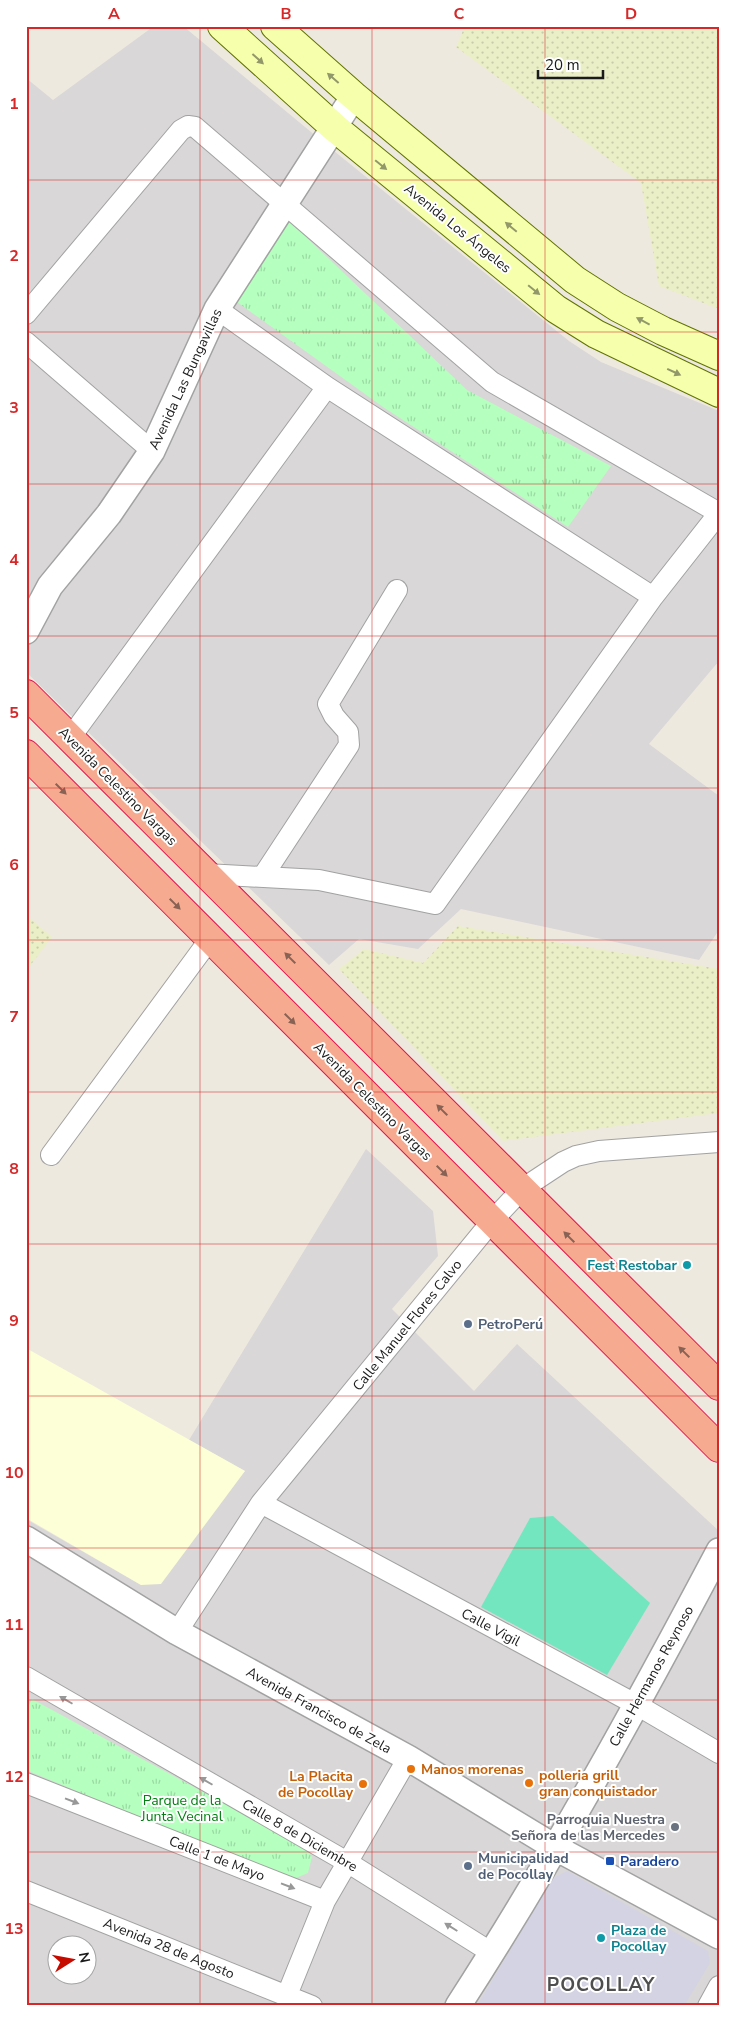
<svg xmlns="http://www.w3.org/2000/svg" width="745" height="2032" viewBox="0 0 745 2032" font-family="'Nunito Sans',sans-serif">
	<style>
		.residential { fill: #d9d7d7; fill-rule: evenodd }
		.education { fill: #fdffd6 }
		.farmland { fill: url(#farmland-dots) }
		.park { fill: url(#park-tufts) }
		.pitch { fill: #73e6c0 }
		.plaza { fill: #d4d3e3 }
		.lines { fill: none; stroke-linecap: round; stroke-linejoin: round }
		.minor-casing { stroke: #a2a2a2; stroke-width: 22 }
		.tertiary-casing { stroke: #a2a2a2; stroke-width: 28 }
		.secondary-casing { stroke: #617300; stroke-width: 30 }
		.trunk-casing { stroke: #e5134f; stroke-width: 30 }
		.minor { stroke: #fff; stroke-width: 20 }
		.tertiary { stroke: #fff; stroke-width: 25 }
		.secondary { stroke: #f6ffab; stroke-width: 28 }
		.trunk { stroke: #f6aa8f; stroke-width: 28 }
		.oneway { fill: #93986a }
		.oneway2 { fill: #886255 }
		.oneway3 { fill: #989898 }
		.grid { fill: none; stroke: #d62828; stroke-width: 1; stroke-opacity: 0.55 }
		.culture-dot { fill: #0f9aa8; stroke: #fff; stroke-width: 2 }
		.service-dot { fill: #5c6f8a; stroke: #fff; stroke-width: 2 }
		.food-dot { fill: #e8710a; stroke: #fff; stroke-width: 2 }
		.worship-dot { fill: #6b7280; stroke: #fff; stroke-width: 2 }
		.transit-dot { fill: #1a4fb4; stroke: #fff; stroke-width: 2 }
		.labels { text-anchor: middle; stroke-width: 4; stroke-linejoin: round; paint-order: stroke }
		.street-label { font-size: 14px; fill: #1b1b1b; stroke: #fff }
		.culture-label { font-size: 14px; font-weight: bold; fill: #0d838f; stroke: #fff; text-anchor: end }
		.service-label { font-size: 14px; font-weight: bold; fill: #4e5e75; stroke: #fff; text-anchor: start }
		.food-label { font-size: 14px; font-weight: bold; fill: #c56008; stroke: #fff; text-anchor: start }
		.park-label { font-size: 14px; fill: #018012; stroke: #fff }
		.worship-label { font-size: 14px; font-weight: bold; fill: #5b616d; stroke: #fff; text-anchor: end }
		.transit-label { font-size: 14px; font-weight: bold; fill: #164399; stroke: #fff; text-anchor: start }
		.district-label { font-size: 19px; font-weight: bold; letter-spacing: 1px; fill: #4e4e4e; stroke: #fff }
		.neatline { fill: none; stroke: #d62828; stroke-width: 2 }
		.grid-label { font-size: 16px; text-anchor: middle; font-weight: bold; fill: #d62828 }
	</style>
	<defs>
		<pattern id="farmland-dots" width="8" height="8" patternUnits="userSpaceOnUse" patternTransform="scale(1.25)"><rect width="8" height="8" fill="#eaefc7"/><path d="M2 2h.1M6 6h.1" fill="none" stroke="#c8ccaa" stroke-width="1.8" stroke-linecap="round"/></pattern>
		<pattern id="park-tufts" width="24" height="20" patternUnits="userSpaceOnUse" patternTransform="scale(1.25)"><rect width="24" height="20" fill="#b5ffbf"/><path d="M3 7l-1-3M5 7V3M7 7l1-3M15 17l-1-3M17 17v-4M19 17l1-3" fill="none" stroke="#9bdaa4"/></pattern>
	</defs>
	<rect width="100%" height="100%" fill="#eee9df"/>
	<path class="residential" d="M154,26H183L334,151L569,341L601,362L719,411V661L649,744L719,796V930L699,960L461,909L418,949L359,939L329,965L26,672V78L53,100Z
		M366,1149L433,1211L438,1256L392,1309L474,1391L517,1344L719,1531V2006H26V1519L141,1585L245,1471L189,1440ZM58,1944H88V1974H58Z"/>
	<path class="education" d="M26,1348L245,1471L161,1584L141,1585L26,1518Z"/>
	<path class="farmland" d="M465,26H719V309L659,286L641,183L456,47Z
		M26,915L52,937L26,971Z
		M458,926L719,969V1113L503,1141L339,969L364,949L423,963Z"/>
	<path class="park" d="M288,220L467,390L611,466L568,527L383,407L237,302Z
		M32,1699L306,1848L312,1857L308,1873L296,1878L285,1874L144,1819L26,1770V1711Z"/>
	<path class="pitch" d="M553,1516L650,1603L607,1675L481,1607L530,1518Z"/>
	<path class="plaza" d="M567,1871L708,1951L710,1963L684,2006H477L553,1878Z"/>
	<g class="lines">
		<g class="minor-casing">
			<path id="minor" d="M217,309L327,387L653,597
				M26,314L181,130L188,126L195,127L492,382L719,513
				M26,342L152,451
				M70,738L327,387
				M206,874L319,880L435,904L653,597L719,513
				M263,876L349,745L348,732L334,716L328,704L397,590
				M51,1155L210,939
				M261,1503L637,1705L719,1753
				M177,1632L261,1503L492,1221L522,1189L563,1162L576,1156L599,1151L719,1142
				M26,1677L347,1862L492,1953
				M26,1783L325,1901
				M26,1891L312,2006
				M287,1995L325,1901L408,1758
				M708,2006L719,1986"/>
		</g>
		<g class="tertiary-casing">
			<path id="tertiary" d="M26,631L50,586L109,514L152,451L217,309L354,96
				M26,1539L177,1632L408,1758L556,1848L719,1936
				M458,2006C553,1859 637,1706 719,1551"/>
		</g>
		<g class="secondary-casing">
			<path id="secondary" d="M222,26L335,128L556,309L596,334L719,393
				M275,26L354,96L575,280L617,307L663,331L719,356"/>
		</g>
		<g class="trunk-casing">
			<path id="trunk" d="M26,694L719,1386
				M26,754L719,1448"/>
		</g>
		<use href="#minor" class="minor"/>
		<use href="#tertiary" class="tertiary"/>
		<use href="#secondary" class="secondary"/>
		<use href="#trunk" class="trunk"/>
	</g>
	<defs><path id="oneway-solid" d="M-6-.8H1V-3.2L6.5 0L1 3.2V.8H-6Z" transform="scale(1.25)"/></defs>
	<g class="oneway">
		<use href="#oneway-solid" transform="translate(258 59) rotate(42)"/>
		<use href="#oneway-solid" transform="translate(333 78) rotate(-139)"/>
		<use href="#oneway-solid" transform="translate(381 165) rotate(39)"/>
		<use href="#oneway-solid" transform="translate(511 227) rotate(-140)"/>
		<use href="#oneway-solid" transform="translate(534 290) rotate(39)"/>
		<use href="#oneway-solid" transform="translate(643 321) rotate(-152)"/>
		<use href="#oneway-solid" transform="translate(674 372) rotate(25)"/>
	</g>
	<g class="oneway2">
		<use href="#oneway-solid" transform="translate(61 789) rotate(45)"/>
		<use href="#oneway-solid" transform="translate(175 904) rotate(45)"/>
		<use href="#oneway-solid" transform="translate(290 958) rotate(-135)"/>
		<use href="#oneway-solid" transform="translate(290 1019) rotate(45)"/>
		<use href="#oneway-solid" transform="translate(442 1110) rotate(-135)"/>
		<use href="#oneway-solid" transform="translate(442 1171) rotate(45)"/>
		<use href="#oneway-solid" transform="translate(569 1237) rotate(-135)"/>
		<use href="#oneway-solid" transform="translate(684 1352) rotate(-135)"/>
	</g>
	<g class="oneway3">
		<use href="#oneway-solid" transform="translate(66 1700) rotate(-150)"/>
		<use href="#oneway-solid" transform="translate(206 1781) rotate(-150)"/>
		<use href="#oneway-solid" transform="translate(72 1801) rotate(21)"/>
		<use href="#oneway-solid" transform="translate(288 1886) rotate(21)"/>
		<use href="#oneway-solid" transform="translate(451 1927) rotate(-148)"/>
	</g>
	<path class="grid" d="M200,26V2006M372,26V2006M545,26V2006M26,180H719M26,332H719M26,484H719M26,636H719M26,788H719M26,940H719M26,1092H719M26,1244H719M26,1396H719M26,1548H719M26,1700H719M26,1852H719"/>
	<g class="culture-dot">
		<circle cx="687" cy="1265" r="5"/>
		<circle cx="601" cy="1938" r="5"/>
	</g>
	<g class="service-dot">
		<circle cx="468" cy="1324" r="5"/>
		<circle cx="468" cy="1866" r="5"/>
	</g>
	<g class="food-dot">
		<circle cx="411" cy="1769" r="5"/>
		<circle cx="529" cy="1783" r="5"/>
		<circle cx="363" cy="1784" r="5"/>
	</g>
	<circle class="worship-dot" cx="675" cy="1827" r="5"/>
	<rect class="transit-dot" x="605" y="1856" width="10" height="10" rx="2.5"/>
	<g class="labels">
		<g class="street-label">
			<text transform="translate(458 228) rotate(39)" y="5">Avenida Los Ángeles</text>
			<text transform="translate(185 379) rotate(-65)" y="5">Avenida Las Bungavillas</text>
			<text transform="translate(118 786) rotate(45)" y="5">Avenida Celestino Vargas</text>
			<text transform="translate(373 1101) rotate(45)" y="5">Avenida Celestino Vargas</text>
			<text transform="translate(407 1325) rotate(-51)" y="5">Calle Manuel Flores Calvo</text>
			<text transform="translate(491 1627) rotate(28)" y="5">Calle Vigil</text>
			<text transform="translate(651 1676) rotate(-61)" y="5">Calle Hermanos Reynoso</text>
			<text transform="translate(319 1710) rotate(29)" y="5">Avenida Francisco de Zela</text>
			<text transform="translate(300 1835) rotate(30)" y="5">Calle 8 de Diciembre</text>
			<text transform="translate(217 1858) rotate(21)" y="5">Calle 1 de Mayo</text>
			<text transform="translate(169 1948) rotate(22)" y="5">Avenida 28 de Agosto</text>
		</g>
		<g class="culture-label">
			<text x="677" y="1270">Fest Restobar</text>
			<text x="611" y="1935" text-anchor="start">Plaza de<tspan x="611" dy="16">Pocollay</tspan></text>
		</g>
		<g class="service-label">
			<text x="478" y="1329">PetroPerú</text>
			<text x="478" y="1863">Municipalidad<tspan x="478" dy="16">de Pocollay</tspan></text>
		</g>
		<g class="food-label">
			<text x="421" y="1774">Manos morenas</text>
			<text x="539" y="1780">polleria grill<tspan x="539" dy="16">gran conquistador</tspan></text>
			<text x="353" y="1781" text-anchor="end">La Placita<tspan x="353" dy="16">de Pocollay</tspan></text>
		</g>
		<g class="park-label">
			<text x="182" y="1805">Parque de la<tspan x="182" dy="16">Junta Vecinal</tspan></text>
		</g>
		<g class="worship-label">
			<text x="665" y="1824">Parroquia Nuestra<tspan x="665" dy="16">Señora de las Mercedes</tspan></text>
		</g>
		<g class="transit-label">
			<text x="620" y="1866">Paradero</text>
		</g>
		<g class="district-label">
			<text x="601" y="1991">POCOLLAY</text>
		</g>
	</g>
	<rect width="745" height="2032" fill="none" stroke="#ffffff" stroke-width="55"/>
	<g transform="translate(72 1960) rotate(79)"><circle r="24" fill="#ffffff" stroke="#a4a4a4"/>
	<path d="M0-4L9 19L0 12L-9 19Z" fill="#c50b00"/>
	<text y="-8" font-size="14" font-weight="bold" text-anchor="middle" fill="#1b1b1b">N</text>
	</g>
	<path d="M538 70v8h65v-8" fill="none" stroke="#1b1b1b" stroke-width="2.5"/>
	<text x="545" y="70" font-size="15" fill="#1b1b1b" stroke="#ffffff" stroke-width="4" paint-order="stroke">20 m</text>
	<rect x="28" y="28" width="690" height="1976" class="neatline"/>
	<g class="grid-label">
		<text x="114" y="19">A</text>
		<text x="286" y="19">B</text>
		<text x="459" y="19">C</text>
		<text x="631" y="19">D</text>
		<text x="14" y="109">1</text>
		<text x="14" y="261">2</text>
		<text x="14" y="413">3</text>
		<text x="14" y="565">4</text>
		<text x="14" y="718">5</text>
		<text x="14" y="870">6</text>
		<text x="14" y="1022">7</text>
		<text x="14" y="1174">8</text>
		<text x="14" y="1326">9</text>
		<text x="14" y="1478">10</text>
		<text x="14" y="1630">11</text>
		<text x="14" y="1782">12</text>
		<text x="14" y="1934">13</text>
	</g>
</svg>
